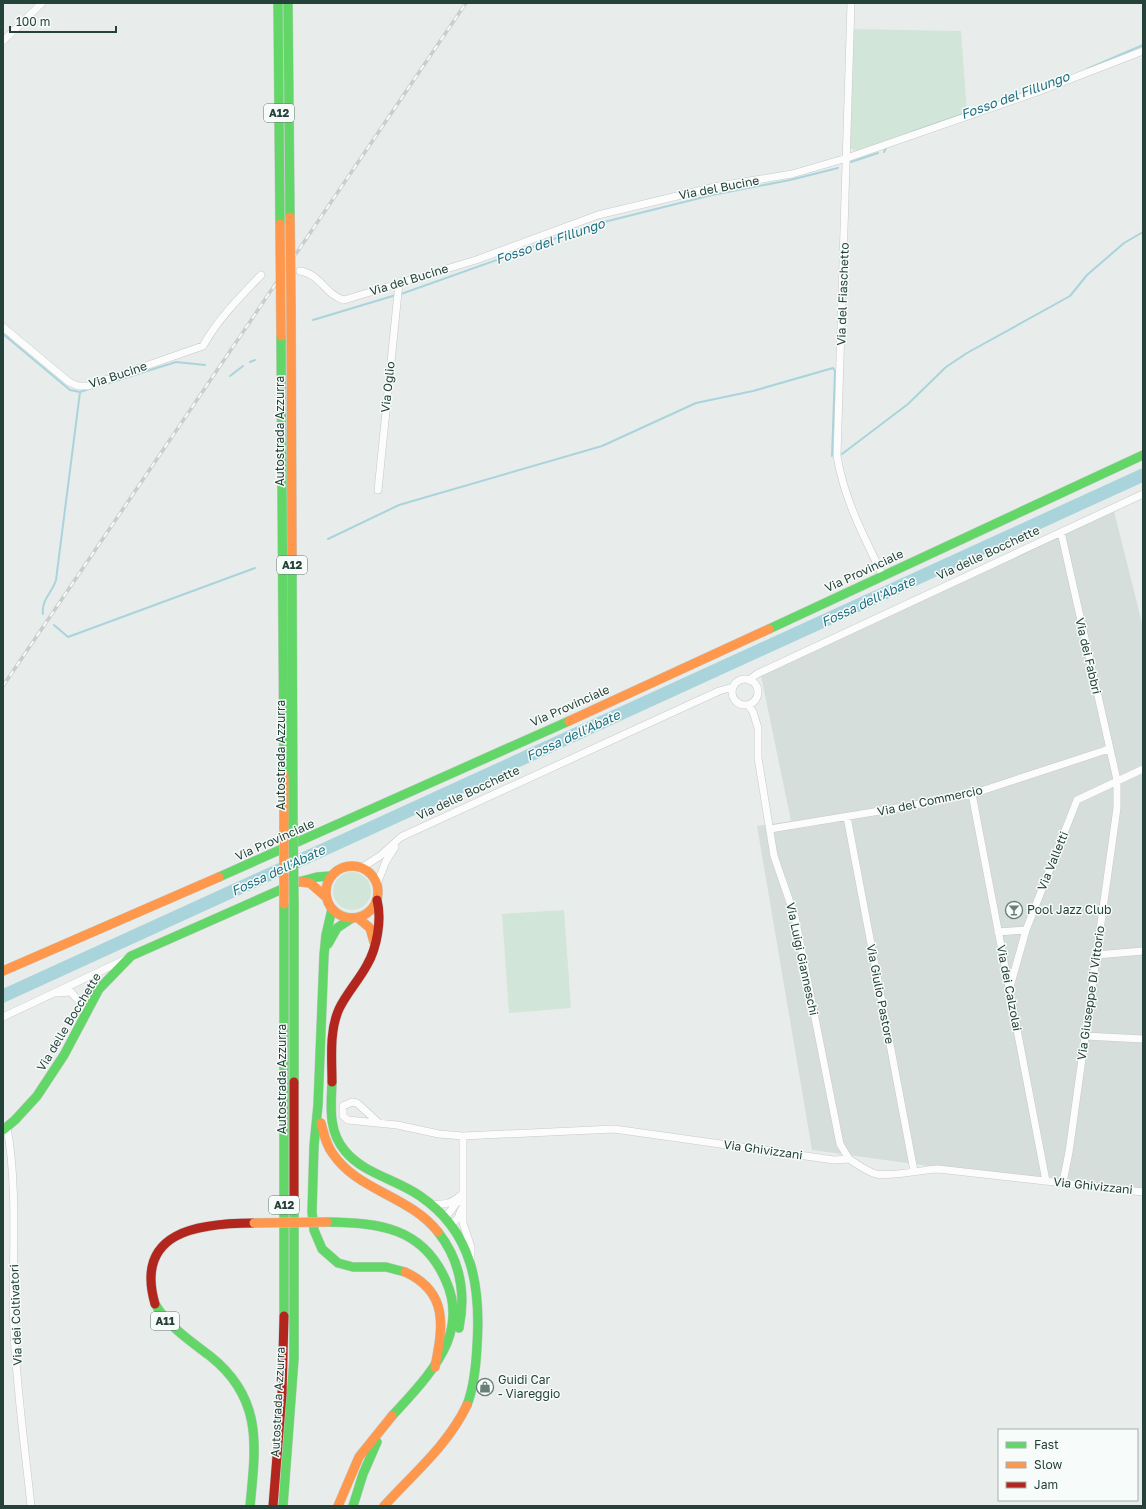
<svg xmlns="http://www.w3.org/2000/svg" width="1146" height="1509" viewBox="0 0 1146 1509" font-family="'Golos Text',sans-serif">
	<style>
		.built { fill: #d6dedb }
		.green { fill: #d1e6d8 }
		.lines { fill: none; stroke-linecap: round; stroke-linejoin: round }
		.stream { stroke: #a9d4db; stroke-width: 2 }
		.river { stroke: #a9d4db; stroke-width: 13 }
		.street-casing { stroke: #c5cac8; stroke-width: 8 }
		.fast-casing { stroke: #c3cbc8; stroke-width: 10 }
		.slow-casing { stroke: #c3cbc8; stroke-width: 10 }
		.jam-casing { stroke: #c3cbc8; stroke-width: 10 }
		.street { stroke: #fcfcfc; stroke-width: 7 }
		.fast { stroke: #63d668; stroke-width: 9 }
		.slow { stroke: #ff974d; stroke-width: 9 }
		.jam { stroke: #b3261e; stroke-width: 9 }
		.rail-casing { stroke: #c9cdcc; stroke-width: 3.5 }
		.rail { stroke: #f7fbf9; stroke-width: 2; stroke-dasharray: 6; stroke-linecap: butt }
		.fast-bridge-casing { stroke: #c3ccc9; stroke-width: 10; stroke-linecap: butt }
		.slow-bridge-casing { stroke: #c3ccc9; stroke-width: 10; stroke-linecap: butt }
		.fast-bridge { stroke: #63d668; stroke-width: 9 }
		.slow-bridge { stroke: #ff974d; stroke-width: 9 }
		.labels { text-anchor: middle; stroke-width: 3; stroke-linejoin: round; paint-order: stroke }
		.shield { fill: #f7fbf9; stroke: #637a73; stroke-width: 1 }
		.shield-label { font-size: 11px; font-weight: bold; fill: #24423a }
		.street-label { font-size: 12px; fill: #24423a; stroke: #f7fbf9 }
		.poi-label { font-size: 12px; fill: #24423a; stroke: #f7fbf9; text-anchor: start }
		.water-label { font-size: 13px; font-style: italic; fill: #1c6f80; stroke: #f7fbf9 }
	</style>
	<rect width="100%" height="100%" fill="#e8edeb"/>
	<path class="built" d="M1114,511L1143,627V1190L921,1165L812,1150L757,826L791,821L761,676Z"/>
	<path class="green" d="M853,29L961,31L967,112L858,152L850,148Z
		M333 891a19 19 0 1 1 38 0a19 19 0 1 1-38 0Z
		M564,910L571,1008L509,1013L502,914Z"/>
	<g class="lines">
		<path class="stream" d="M1087,69L1143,45
			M912,132L1046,85
			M884,152L886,148
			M851,162L878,153
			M401,294L519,252L588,226L712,195L790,180L838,168
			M313,320L396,295
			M3,334L70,390L80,392L89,389
			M250,362L255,360
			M230,376L243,366
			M99,386L176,362L205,365
			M842,454L908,404L946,367L967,353L1070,296L1087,275L1124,243L1143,232
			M328,539L399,505L602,446L696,403L753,391L833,368L835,371L832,456
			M43,614C41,600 52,593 56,580L80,392
			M54,625L68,637L255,568"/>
		<path class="river" d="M3,996L1143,475"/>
		<g class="street-casing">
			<path id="street" d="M851,3L837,456C844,499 864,537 883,576
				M3,41L42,3
				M300,271C321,274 325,295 344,300L476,260L598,215L719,186L792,174L847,158L1037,92L1143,51
				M3,327L69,382L78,386H88L203,346C218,319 240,297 261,275
				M378,490L399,283
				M1061,532L1117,780V808L1069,1152L1063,1182
				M732 692a13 13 0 1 1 26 0a13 13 0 1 1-26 0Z
				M749,680L757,674L1143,494
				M748,705L753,712L758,728V758L774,856L795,917L840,1144L849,1159
				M972,794L1046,1181
				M847,817L914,1171
				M770,829L904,807L972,794L1109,749
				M361,868L380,856L401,837L719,691L733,687
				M377,884L386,861L395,847
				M998,932L1026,930
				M1096,955L1143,951
				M1010,987L1026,930L1077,800L1143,769
				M56,993L71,992L87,1011
				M3,1017L126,959
				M1085,1036L1143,1039
				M379,1123L357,1103L352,1102L343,1106V1116L348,1120L397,1125L439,1134L463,1136L614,1129L834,1160L849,1159C857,1164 866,1171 876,1174C891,1177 920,1170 938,1169L1143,1192
				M7,1127C19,1195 11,1265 14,1333C17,1391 25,1449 31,1506
				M463,1136V1223L471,1247V1260
				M430,1204C444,1205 451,1204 461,1195
				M445,1218L458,1201
				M451,1225L458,1218L461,1210"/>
		</g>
		<g class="fast-casing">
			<path id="fast" d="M278,3L280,224
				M288,3L290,217
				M281,336L284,775
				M292,566L293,825
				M769,629L1143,455
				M219,877L569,721
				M294,903V1082
				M284,904V1316
				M332,909L326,935L324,955L318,1105L314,1146L312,1212L314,1230L322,1249L338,1263L353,1267H386L405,1272
				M328,944L337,928L352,918
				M332,1082C331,1107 328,1131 345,1151C364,1174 396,1179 420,1196C473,1232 481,1287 477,1346C476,1366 474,1387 467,1405
				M3,1130L15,1120L37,1096L64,1055L99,989L131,956L298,882L317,877L331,876
				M327,1222C379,1223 423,1227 446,1281C455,1301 455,1323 447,1343C435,1371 412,1394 392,1416
				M438,1232C460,1260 466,1293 459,1328
				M155,1304C169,1327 189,1340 210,1356C263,1398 256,1445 250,1506
				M283,1506L294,1359V1205
				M353,1506L363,1474L377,1442"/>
		</g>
		<g class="slow-casing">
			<path id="slow" d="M291,304L292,566
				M569,721L769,629
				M284,775V828
				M326 892a26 26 0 1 1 52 0a26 26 0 1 1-52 0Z
				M301,882L310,883L326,897
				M358,918L370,928L374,942
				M3,971L219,877
				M321,1123C324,1134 326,1145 333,1154C358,1191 410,1196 438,1232
				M405,1272C449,1292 443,1327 435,1367
				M338,1506L359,1457L392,1416
				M384,1506C413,1474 448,1445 467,1405"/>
		</g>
		<g class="jam-casing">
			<path id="jam" d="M294,1082V1205
				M332,1082C332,1059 329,1031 339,1009C346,994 359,980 367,965C377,948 382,919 377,900
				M155,1304C134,1231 199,1223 254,1223
				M273,1506L282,1394L284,1316"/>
		</g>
		<use href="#street" class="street"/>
		<use href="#fast" class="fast"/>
		<use href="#slow" class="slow"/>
		<use href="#jam" class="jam"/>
		<g class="rail-casing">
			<path id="rail" d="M3,686L466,3"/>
		</g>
		<use href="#rail" class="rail"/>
		<g class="fast-bridge-casing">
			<path id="fast-bridge" d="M293,825L294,903"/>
		</g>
		<g class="slow-bridge-casing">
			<path id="slow-bridge" d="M290,217L291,304
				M280,224L281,336
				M284,828V904
				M254,1223L327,1222"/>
		</g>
		<use href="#fast-bridge" class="fast-bridge"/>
		<use href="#slow-bridge" class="slow-bridge"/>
	</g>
	<defs>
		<g id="bar-ring" transform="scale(0.9)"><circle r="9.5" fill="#f7fbf9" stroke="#697e78" stroke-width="1.5"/><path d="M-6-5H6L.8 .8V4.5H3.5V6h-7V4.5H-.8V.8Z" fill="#697e78"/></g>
		<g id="shop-ring" transform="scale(0.9)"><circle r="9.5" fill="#f7fbf9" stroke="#697e78" stroke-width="1.5"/><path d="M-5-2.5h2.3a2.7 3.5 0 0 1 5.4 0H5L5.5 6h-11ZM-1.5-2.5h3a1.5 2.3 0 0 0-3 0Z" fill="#697e78"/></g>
	</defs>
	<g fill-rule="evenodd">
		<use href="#bar-ring" x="1014" y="910"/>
		<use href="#shop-ring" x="485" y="1387"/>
	</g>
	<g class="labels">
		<g class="shield">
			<rect x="264" y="104" width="30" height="18" rx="3"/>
			<rect x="277" y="556" width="30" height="18" rx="3"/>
			<rect x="269" y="1196" width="30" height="18" rx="3"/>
			<rect x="151" y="1312" width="28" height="18" rx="3"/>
		</g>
		<g class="shield-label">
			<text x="279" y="117">A12</text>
			<text x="292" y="569">A12</text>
			<text x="284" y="1209">A12</text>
			<text x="165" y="1325">A11</text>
		</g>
		<g class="street-label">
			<text transform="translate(719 188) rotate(-11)" y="4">Via del Bucine</text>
			<text transform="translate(409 280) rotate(-17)" y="4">Via del Bucine</text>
			<text transform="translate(843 294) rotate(-88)" y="4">Via del Fiaschetto</text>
			<text transform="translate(118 375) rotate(-18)" y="4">Via Bucine</text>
			<text transform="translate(388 387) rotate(-84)" y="4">Via Oglio</text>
			<text transform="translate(280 431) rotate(-90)" y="4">Autostrada Azzurra</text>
			<text transform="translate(988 553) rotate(-25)" y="4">Via delle Bocchette</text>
			<text transform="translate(864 571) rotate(-25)" y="4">Via Provinciale</text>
			<text transform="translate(1088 656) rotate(77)" y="4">Via dei Fabbri</text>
			<text transform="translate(570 706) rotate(-24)" y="4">Via Provinciale</text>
			<text transform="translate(281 755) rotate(-90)" y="4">Autostrada Azzurra</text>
			<text transform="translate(468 793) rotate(-25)" y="4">Via delle Bocchette</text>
			<text transform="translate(930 801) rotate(-12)" y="4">Via del Commercio</text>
			<text transform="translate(275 840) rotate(-24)" y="4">Via Provinciale</text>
			<text transform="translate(1053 861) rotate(-68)" y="4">Via Valletti</text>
			<text transform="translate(802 959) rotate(78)" y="4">Via Luigi Gianneschi</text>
			<text transform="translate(1009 988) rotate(79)" y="4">Via dei Calzolai</text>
			<text transform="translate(1091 993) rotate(-82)" y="4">Via Giuseppe Di Vittorio</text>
			<text transform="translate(880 994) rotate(79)" y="4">Via Giulio Pastore</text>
			<text transform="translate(69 1022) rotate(-59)" y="4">Via delle Bocchette</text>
			<text transform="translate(282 1079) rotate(-90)" y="4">Autostrada Azzurra</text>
			<text transform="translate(763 1150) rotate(8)" y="4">Via Ghivizzani</text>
			<text transform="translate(1093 1186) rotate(6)" y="4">Via Ghivizzani</text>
			<text transform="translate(16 1315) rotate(-92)" y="4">Via dei Coltivatori</text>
			<text transform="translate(278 1402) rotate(-87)" y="4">Autostrada Azzurra</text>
		</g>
		<g class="poi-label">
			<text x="1027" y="914">Pool Jazz Club</text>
			<text x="498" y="1384">Guidi Car<tspan x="498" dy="14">- Viareggio</tspan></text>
		</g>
		<g class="water-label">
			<text transform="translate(1015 95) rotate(-20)" y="5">Fosso del Fillungo</text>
			<text transform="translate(550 241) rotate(-19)" y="5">Fosso del Fillungo</text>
			<text transform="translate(868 601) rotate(-25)" y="5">Fossa dell'Abate</text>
			<text transform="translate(573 735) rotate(-25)" y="5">Fossa dell'Abate</text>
			<text transform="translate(278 870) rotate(-25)" y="5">Fossa dell'Abate</text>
		</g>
	</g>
	<rect width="1146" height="1509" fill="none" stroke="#24423a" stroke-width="8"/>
	<rect x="998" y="1429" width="140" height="72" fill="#f7fbf9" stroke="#a3b1ad"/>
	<rect x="1006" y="1442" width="20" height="6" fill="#63d668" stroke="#a3b1ad"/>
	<text x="1034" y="1449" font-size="12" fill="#24423a">Fast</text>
	<rect x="1006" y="1462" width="20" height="6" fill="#ff974d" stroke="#a3b1ad"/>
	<text x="1034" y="1469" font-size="12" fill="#24423a">Slow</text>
	<rect x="1006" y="1482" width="20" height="6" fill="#b3261e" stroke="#a3b1ad"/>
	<text x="1034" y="1489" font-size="12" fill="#24423a">Jam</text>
	<path d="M10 26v6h106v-6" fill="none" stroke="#24423a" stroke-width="2"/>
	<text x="16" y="26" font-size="12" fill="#24423a" stroke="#f7fbf9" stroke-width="3" paint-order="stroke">100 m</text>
</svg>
